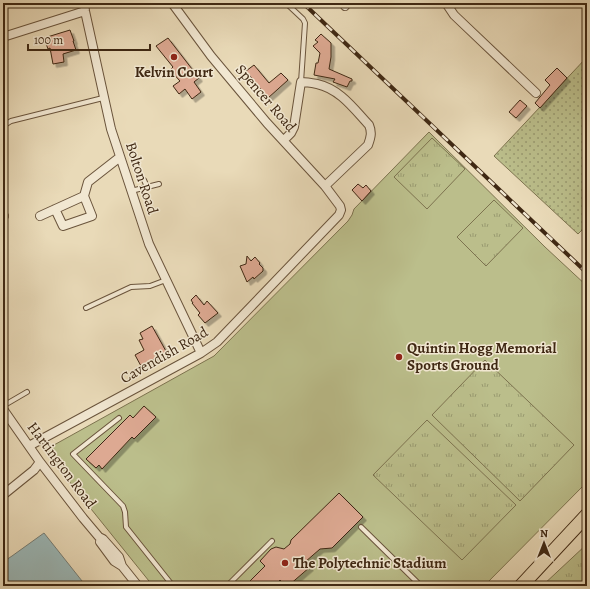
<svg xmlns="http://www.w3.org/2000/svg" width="590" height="589" viewBox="0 0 590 589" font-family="Alegreya,serif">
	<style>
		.grass { fill: #bbbe8b; stroke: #7d734f }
		.park { fill: url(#park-tufts); stroke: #7d734f }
		.garden { fill: url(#garden-dots); stroke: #7d734f }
		.water { fill: #9bb8b8; stroke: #767e76 }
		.building { fill: #dda992; stroke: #3f2813; filter: url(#shadow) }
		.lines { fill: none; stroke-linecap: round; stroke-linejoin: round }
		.service-casing { stroke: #6a543c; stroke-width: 6 }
		.minor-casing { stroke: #6a543c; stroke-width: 10 }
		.trunk-casing { stroke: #3f2813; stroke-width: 15 }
		.service { stroke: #f1e7d1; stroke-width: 4 }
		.minor { stroke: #f1e7d1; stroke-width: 8 }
		.trunk { stroke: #e9dab8; stroke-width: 13 }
		.rail-casing { stroke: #3f2813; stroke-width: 4 }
		.rail { stroke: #f1e7d1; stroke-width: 2.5; stroke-dasharray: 8; stroke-linecap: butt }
		.poi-dot { fill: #8f2418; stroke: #f1e7d1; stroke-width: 1.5 }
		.labels { text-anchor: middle; stroke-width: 3; stroke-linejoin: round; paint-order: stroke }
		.poi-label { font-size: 15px; font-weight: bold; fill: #3f2813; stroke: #f1e7d1; text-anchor: start }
		.street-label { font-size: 15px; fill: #3f2813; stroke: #f1e7d1 }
	</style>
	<defs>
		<pattern id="park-tufts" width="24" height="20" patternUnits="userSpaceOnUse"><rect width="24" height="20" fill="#bbbe8b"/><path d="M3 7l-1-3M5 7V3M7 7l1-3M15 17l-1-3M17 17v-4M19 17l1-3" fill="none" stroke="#999a70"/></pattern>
		<pattern id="garden-dots" width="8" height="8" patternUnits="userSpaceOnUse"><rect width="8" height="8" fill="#bbbe8b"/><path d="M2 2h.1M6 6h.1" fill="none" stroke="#999a70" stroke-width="1.8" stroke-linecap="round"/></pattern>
		<filter id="shadow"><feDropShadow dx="3.5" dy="3.5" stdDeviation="0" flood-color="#0004"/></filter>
	</defs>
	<rect width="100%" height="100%" fill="#e9dab8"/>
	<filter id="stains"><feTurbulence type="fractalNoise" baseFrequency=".005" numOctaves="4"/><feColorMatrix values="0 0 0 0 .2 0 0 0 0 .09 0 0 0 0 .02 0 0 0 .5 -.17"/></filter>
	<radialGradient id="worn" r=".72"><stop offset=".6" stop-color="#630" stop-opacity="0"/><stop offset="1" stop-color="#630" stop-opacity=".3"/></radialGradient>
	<path class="grass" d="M429,132L545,247L587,286V482L484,586H153L79,494L45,450L214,356L348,221L352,215L354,209Z"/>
	<path class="park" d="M432,138L465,169L427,209L394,177Z
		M494,200L523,228L486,266L457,237Z
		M485,360L574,445L520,501L432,415Z
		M427,420L516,505L462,560L373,475Z
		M587,544V586H542Z"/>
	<path class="garden" d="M587,57V225L578,234L494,156Z"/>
	<path class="water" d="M44,533L86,586H3V562L12,556Z"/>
	<path class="building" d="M70,30L74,41H73L76,50L63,54L64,62L53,64L50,48L48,49L44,38Z
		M321,34L331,43V57L329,69L352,79V81H350L347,87L333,82L335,79L314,75L316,63H318L320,53L313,46L318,42L315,40Z
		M168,38L199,78L194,82L201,92L192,99L185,89L179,94L173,86L180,81L170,70L173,67L156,46Z
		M254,65L269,83L281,73L288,80L268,98L246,71Z
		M557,68L567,78L540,108L535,103L550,85L545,80Z
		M520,100L527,106L516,118L509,112Z
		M358,184L363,188L366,185L371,191L362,201L352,190Z
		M247,256L251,261L255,257L260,263L259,264L263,268V271L254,279L253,277L247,282L240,266L246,264Z
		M196,295L204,305L207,301L218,313L205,323L198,315L200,313L192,303H193L191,300Z
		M152,326L167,353L141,366L135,355L144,350L139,340L143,339L140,333Z
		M144,406L156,417L134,439L132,437L102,469L99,465L96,468L86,459L130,415L133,418Z
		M339,493L363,517L332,548L320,549L305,562L310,567L288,586H286L280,580L274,586H245L265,566L260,561L271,549L276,547L284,549L290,544L291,540Z"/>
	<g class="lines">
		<g class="service-casing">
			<path id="service" d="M286,3L303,19L305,23L301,82
				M3,126L11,121L103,98
				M144,180L147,187
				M131,191L159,184
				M86,308L131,287L150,286L166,280
				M3,406L27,392
				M119,418L73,454L123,506L125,512L126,527L173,586
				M361,527L421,586
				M92,586L95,585L97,586
				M227,586L272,541"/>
		</g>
		<g class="minor-casing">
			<path id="minor" d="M84,3L85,11L111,129L149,244L201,353
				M446,3L454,15L536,93
				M345,6L347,3
				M3,37L85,11
				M284,140L291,133L294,127L301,82C306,82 312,83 317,84C340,89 354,109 369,125C372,132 371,137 368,145L325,186
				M55,209L63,226L92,216L84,196
				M40,216L84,196L88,182L120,157
				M3,217L4,216
				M3,409L40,462L83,518L99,537L103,539L119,557L122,566L138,586
				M29,446L201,353L217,342L339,215L341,210L340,206L325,186L267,123L211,56L172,3
				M3,495L34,470L40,462
				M100,542L114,561L122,566"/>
		</g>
		<g class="trunk-casing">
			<path id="trunk" d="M521,586L587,515"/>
		</g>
		<use href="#service" class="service"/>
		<use href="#minor" class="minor"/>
		<use href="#trunk" class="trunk"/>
		<g class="rail-casing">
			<path id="rail" d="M303,3L587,273"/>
		</g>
		<use href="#rail" class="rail"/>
	</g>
	<g class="poi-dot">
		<circle cx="174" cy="57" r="4"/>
		<circle cx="399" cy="357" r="4"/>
		<circle cx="285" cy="563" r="4"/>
	</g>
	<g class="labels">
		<g class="poi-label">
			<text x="174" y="77" text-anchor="middle">Kelvin Court</text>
			<text x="407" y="353">Quintin Hogg Memorial<tspan x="407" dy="17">Sports Ground</tspan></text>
			<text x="293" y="568">The Polytechnic Stadium</text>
		</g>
		<g class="street-label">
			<text transform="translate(266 98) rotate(49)" y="5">Spencer Road</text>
			<text transform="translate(142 178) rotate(72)" y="5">Bolton Road</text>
			<text transform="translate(164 355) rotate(-30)" y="5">Cavendish Road</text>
			<text transform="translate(62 465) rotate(53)" y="5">Hartington Road</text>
		</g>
	</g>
	<rect width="590" height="589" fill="none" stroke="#e9dab8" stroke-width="16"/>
	<rect x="4" y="4" width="582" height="581" fill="none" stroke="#3f2813" stroke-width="2"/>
	<rect x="8" y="8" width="574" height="573" fill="none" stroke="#3f2813"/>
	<g transform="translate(544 543)" stroke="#f1e7d1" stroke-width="3" paint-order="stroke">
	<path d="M0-3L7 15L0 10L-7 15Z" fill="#3f2813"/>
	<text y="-6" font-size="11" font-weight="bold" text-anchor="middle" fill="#3f2813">N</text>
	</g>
	<path d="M28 44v6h122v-6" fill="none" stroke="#3f2813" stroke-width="2"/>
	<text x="34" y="44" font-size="12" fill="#3f2813" stroke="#f1e7d1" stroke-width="3" paint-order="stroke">100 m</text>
	<rect width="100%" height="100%" filter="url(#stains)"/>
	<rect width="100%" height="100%" fill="url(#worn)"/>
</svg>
